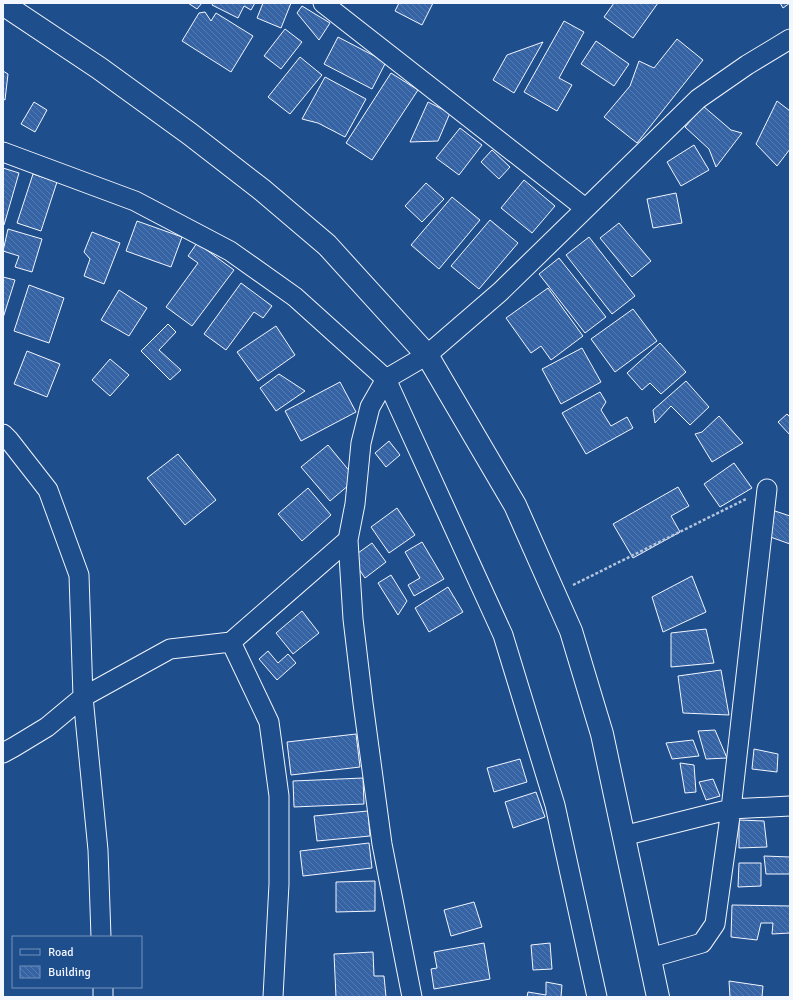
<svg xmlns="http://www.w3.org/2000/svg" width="793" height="1000" viewBox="0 0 793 1000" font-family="Signika,sans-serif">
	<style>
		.building { fill: url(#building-back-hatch); stroke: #f2f6ff }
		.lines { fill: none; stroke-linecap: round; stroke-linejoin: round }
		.minor-casing { stroke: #f2f6ff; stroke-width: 21 }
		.trunk-casing { stroke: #f2f6ff; stroke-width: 24 }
		.path { stroke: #b3c4dc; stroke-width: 2.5; stroke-dasharray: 3 2; stroke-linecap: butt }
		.minor { stroke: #1f4e8c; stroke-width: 19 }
		.trunk { stroke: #1f4e8c; stroke-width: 22 }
	</style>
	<defs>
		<pattern id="building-back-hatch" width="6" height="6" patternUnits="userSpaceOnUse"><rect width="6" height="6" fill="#3563a3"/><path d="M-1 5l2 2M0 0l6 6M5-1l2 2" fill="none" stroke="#537ab1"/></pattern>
	</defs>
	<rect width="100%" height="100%" fill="#1f4e8c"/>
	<path class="building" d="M188,3H202L197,9Z
		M213,3H255L251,10L244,6L238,18L212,5Z
		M263,3H291L281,28L257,18Z
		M399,3H433L422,25L395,11Z
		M614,3H658L633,38L604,17Z
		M780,3H790L783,8Z
		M302,6L330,23L319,40L297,13Z
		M205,12L211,21L216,13L253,36L231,72L182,41L199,13Z
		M564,21L584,32L559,78L572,85L557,111L524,92Z
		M285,29L302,42L281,69L264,56Z
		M338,37L386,62L372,89L324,64Z
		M677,39L703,60L637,143L604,117L630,86L639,61L654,68Z
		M596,41L629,64L614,86L581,64Z
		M543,42L514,93L493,80L507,55Z
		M300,57L322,75L290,114L268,97Z
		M3,71L8,74L5,100L3,99Z
		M391,73L418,90L372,160L346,143Z
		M325,77L366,99L345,137L318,123L302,119Z
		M777,101L790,111V149L777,166L756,144Z
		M34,102L47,110L35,132L21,124Z
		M428,102L450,113L438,141L410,142Z
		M703,106L731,130L742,133L716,167L709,149L685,127Z
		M460,128L482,145L459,175L436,158Z
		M694,145L709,170L681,186L667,162Z
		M492,150L510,167L499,179L481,162Z
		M3,168L19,173L4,225L3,224Z
		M33,174L57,182L41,231L17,223Z
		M524,180L555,206L532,233L501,208Z
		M426,183L444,199L422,222L405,206Z
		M676,193L682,223L653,228L647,199Z
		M452,197L480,220L439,269L411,245Z
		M490,220L518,243L479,289L451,266Z
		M137,221L182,237L171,267L126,251Z
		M619,223L651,261L632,277L600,238Z
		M8,229L42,239L32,272L15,267L19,256L3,251Z
		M92,232L120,243L104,284L84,276L90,259L84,252Z
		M589,237L635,296L612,314L566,255Z
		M197,243L234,270L192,326L166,307L198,263L188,256Z
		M559,258L606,317L585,333L539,274Z
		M3,277L15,280L3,318Z
		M241,283L272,306L263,318L254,312L226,350L204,334Z
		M29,285L64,298L49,343L14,331Z
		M548,288L583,336L551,360L541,346L531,353L506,318Z
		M119,290L147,308L129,336L101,320Z
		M633,309L657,341L615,372L591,339Z
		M168,324L176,332L159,350L181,370L170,380L141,351Z
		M276,326L295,355L258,381L237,352Z
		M660,343L686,372L661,394L650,383L642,390L627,373Z
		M582,348L601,382L561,404L542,369Z
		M27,351L60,364L47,397L14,384Z
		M110,359L129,375L110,396L92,380Z
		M279,374L305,391L276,411L260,388Z
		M686,381L709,407L690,425L671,406L655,423L653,410Z
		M340,382L356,412L301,441L285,411Z
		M600,392L606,402L601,410L611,426L627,417L633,428L586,454L562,413Z
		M787,414L790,417V435L778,422Z
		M719,416L743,443L712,462L695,434L702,432Z
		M389,441L400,455L386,467L375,453Z
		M328,445L356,479L330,501L301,467Z
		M178,454L216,500L185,525L147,478Z
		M734,463L752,488L720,507L704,484Z
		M678,487L689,506L671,516L680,532L633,558L613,524Z
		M308,488L331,515L302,541L278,514Z
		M397,508L415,535L389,553L371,527Z
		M772,510L790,516V544L762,534Z
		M422,542L444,579L414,596L408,585L420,578L405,552Z
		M372,543L386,562L365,578L351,558Z
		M391,575L407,601L398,615L378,583Z
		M692,576L706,612L663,632L652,597Z
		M448,587L463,612L429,632L415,608Z
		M302,611L319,633L293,654L276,633Z
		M706,629L714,663L671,667V633Z
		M268,651L278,663L288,654L296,663L277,680L259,659Z
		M721,670L729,715L683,713L678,676Z
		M715,730L727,758L706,759L698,731Z
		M356,734L360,767L291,775L287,742Z
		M693,740L699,756L672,759L666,743Z
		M754,749L778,754L777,772L752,769Z
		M520,759L527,782L494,792L487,768Z
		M680,763L694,765L696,792L685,793Z
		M363,778L364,804L294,807L293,781Z
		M713,779L720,796L706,800L699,782Z
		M536,792L545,817L513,828L505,802Z
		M368,811L370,836L317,841L314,816Z
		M739,820L764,821L767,847L739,848Z
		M369,843L372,868L303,876L300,851Z
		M764,856L790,857V874H766Z
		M739,863H761V886L738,887Z
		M375,881V911L336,912V882Z
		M474,902L482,927L451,936L444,910Z
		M732,905L790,906V933L772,934L773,923H761L757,940L731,937Z
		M484,943L490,979L434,989L431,969L437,968L434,952Z
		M550,943L552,969L533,970L531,945Z
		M373,952L374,976H384L386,997H336L334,954Z
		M729,981L763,986L762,997H730Z
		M546,982L562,985L561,997H527L528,992L546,995Z"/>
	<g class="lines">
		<g class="minor-casing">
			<path id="minor" d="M323,3L585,208
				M3,152L135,201L230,251L295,297L386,379L503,635L555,805L597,997
				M3,434L9,440L48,490L79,575L83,697L98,850L101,937
				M231,642L348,540
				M3,753L14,747L47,727L83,697L170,649L231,642L269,722L279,796V884L273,997
				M623,836L731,809L790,806
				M650,958L702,943L715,924L731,809L767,489
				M103,987V997
				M412,997L382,844L363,703L353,619L348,540L355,504L361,443L370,407L386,379L427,355L500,292L698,99L747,65L790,39"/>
		</g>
		<g class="trunk-casing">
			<path id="trunk" d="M3,4L99,68L190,134L261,189L327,245L427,355L515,505L571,631L602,734L658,997"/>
		</g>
		<path class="path" d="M573,585L746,499"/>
		<use href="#minor" class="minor"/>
		<use href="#trunk" class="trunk"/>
	</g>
	<rect width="793" height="1000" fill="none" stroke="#f2f6ff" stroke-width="8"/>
	<rect x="12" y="936" width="130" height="52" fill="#1f4e8c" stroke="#7391ba"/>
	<rect x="20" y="949" width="20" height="6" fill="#1f4e8c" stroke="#7391ba"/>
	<text x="48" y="956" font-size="12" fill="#f2f6ff">Road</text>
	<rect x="20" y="966" width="20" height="12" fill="url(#building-back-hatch)" stroke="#7391ba"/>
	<text x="48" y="976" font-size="12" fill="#f2f6ff">Building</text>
</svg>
